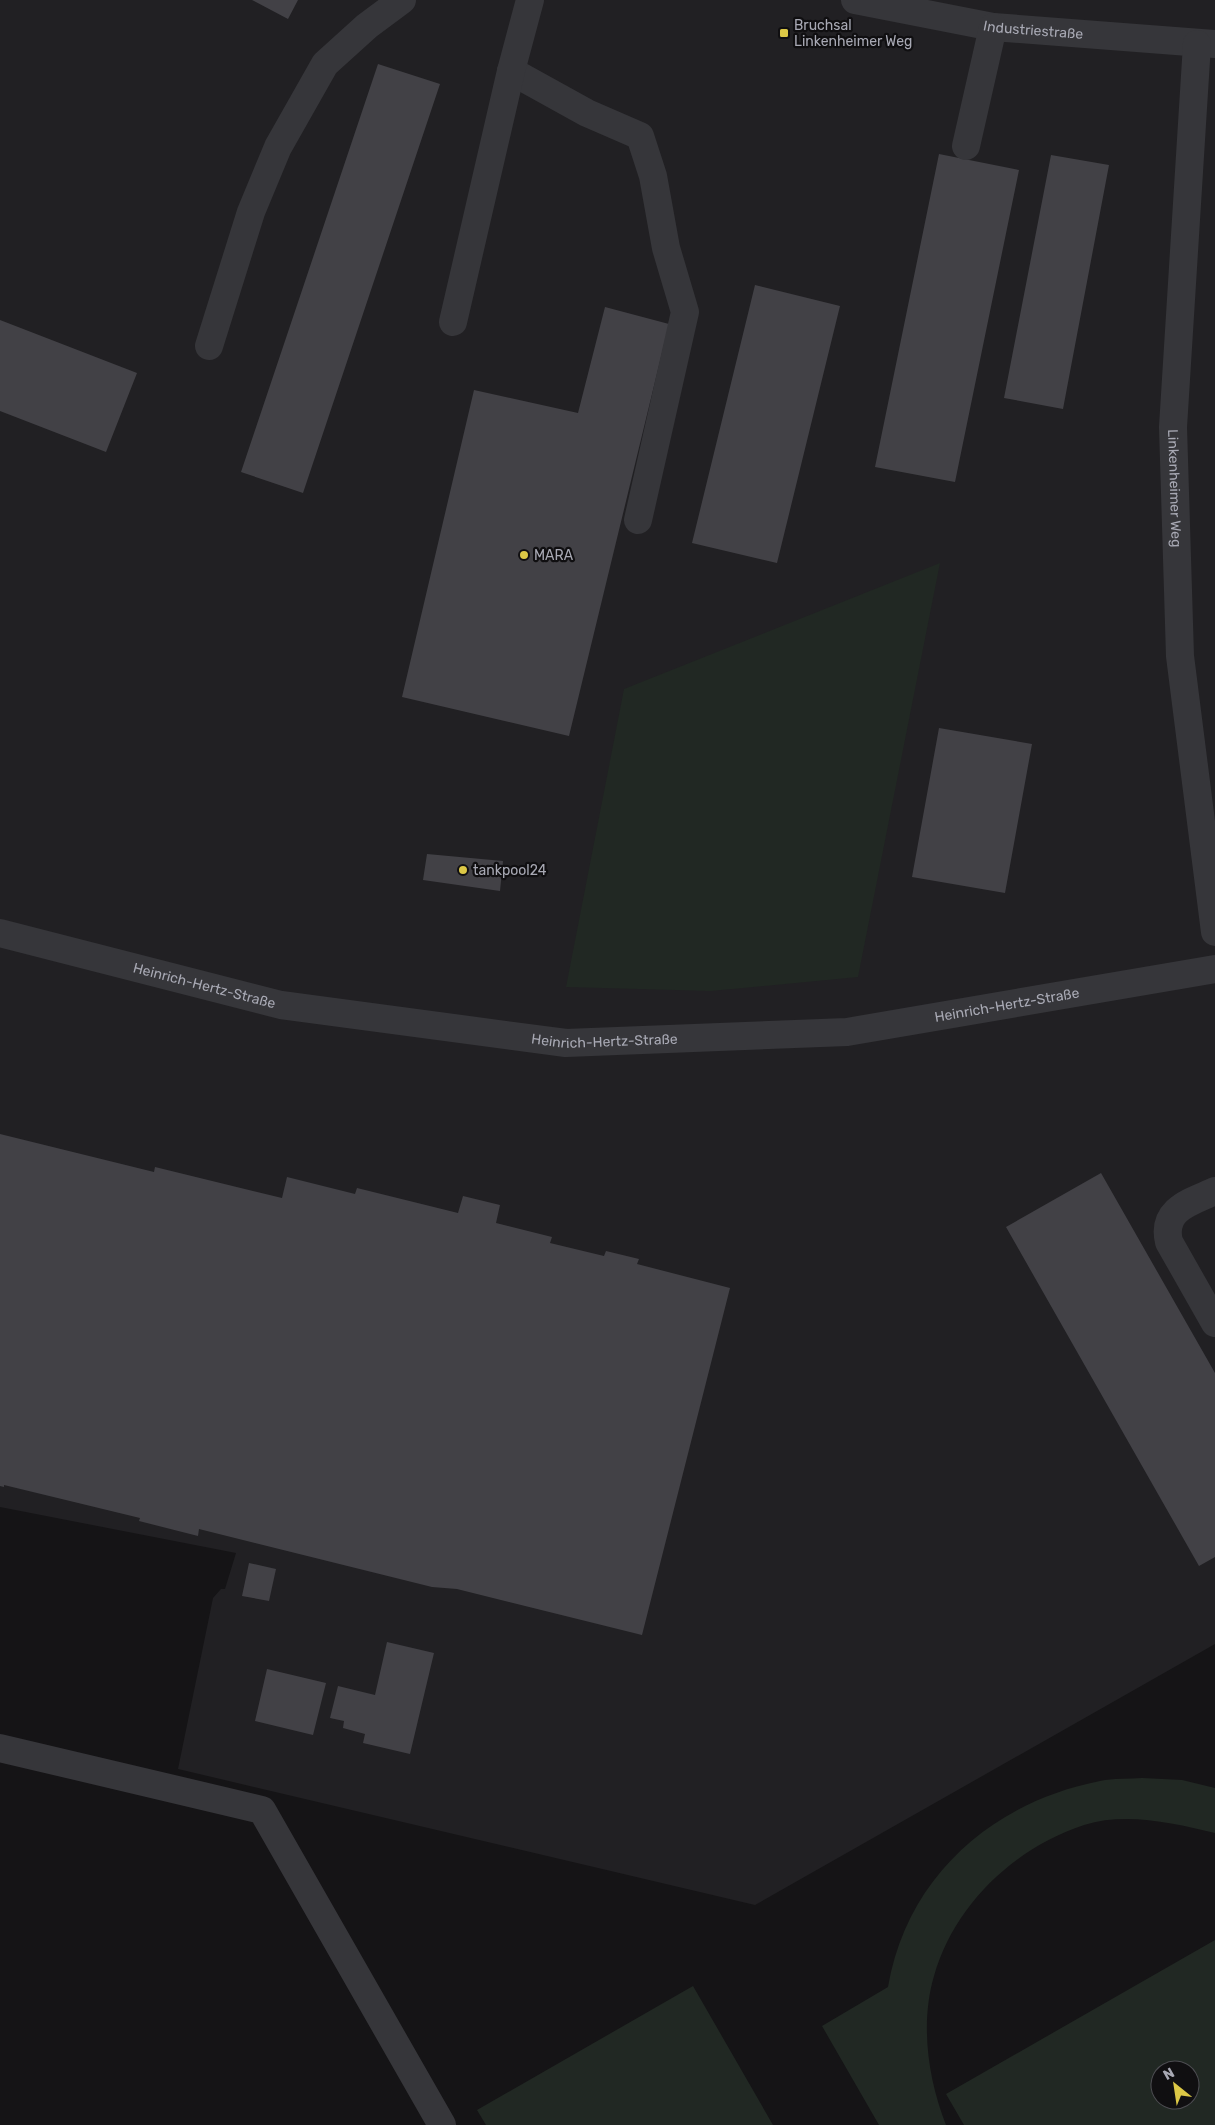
<svg xmlns="http://www.w3.org/2000/svg" width="1215" height="2125" viewBox="0 0 1215 2125" font-family="Rubik,sans-serif">
	<style>
		.built { fill: #212023 }
		.green { fill: #212823; fill-rule: evenodd }
		.building { fill: #424146 }
		.lines { fill: none; stroke-linecap: round; stroke-linejoin: round }
		.minor { stroke: #36363a; stroke-width: 28 }
		.poi-dot { fill: #dcc846; stroke: #100f11; stroke-width: 2 }
		.labels { text-anchor: middle; stroke-width: 4.5; stroke-linejoin: round; paint-order: stroke }
		.poi-label { font-size: 14px; fill: #a8a9b4; stroke: #100f11; text-anchor: start }
		.street-label { font-size: 14px; fill: #a8a9b4; stroke: #100f11 }
	</style>
	<rect width="100%" height="100%" fill="#151416"/>
	<path class="built" d="M0,0H1215V1644L755,1905L178,1769L213,1598L221,1589H225L236,1553L0,1507Z"/>
	<path class="green" d="M940,563L858,977L711,991L566,987L624,689Z
		M1142,1778L1182,1780L1215,1788V1833C1173,1823 1126,1812 1084,1825C1014,1848 954,1905 934,1976C920,2024 928,2079 946,2125H879L822,2026L888,1987C907,1876 993,1802 1100,1781C1114,1778 1128,1779 1142,1778Z
		M1215,1940V2125H964L946,2094ZM1160,2070H1190V2100H1160Z
		M693,1986L773,2125H486L477,2110Z"/>
	<path class="building" d="M252,0H298L288,19Z
		M378,64L440,84L303,493L241,472Z
		M939,154L1019,170L955,482L875,467Z
		M1051,155L1109,165L1063,409L1004,398Z
		M755,285L840,306L777,563L692,543Z
		M605,307L669,324L569,736L402,697L474,390L578,413Z
		M0,320L137,373L106,452L0,411Z
		M939,728L1032,744L1005,893L912,877Z
		M427,854L503,861L500,891L423,880Z
		M0,1134L154,1172L155,1167L282,1198L287,1177L355,1194L357,1188L458,1213L463,1196L500,1205L496,1223L552,1237L550,1243L604,1256L606,1251L639,1259L637,1264L730,1288L642,1635L457,1589L432,1587L199,1529L198,1536L139,1521L140,1518L4,1485V1487L0,1486Z
		M1101,1173L1215,1373V1557L1199,1566L1006,1227Z
		M249,1563L276,1569L269,1601L242,1596Z
		M387,1642L434,1653L410,1754L363,1743L365,1734L343,1728L344,1721L330,1718L338,1686L375,1695Z
		M267,1669L326,1683L313,1735L255,1721Z"/>
	<g class="lines">
		<g class="minor">
			<path id="s1" d="M855,0L993,27L1215,44"/>
			<path id="s2" d="M1197,44L1173,427L1180,656L1215,932"/>
			<path d="M511,71L587,113L640,136L653,176L666,248L685,312L638,520"/>
			<path d="M966,146L993,27"/>
			<path d="M453,322L511,71L530,0"/>
			<path d="M209,346L251,212L278,147L325,64L367,26L402,0"/>
			<path id="s3" d="M0,933L281,1005L566,1043L847,1032L1215,969"/>
			<path d="M1215,1191C1191,1202 1161,1209 1169,1242L1215,1323"/>
			<path d="M0,1748L262,1810L442,2125"/>
		</g>
	</g>
	<g class="poi-dot">
		<rect x="779" y="28" width="10" height="10" rx="2.5"/>
		<circle cx="524" cy="555" r="5"/>
		<circle cx="463" cy="870" r="5"/>
	</g>
	<g class="labels">
		<g class="poi-label">
			<text x="794" y="30">Bruchsal<tspan x="794" dy="16">Linkenheimer Weg</tspan></text>
			<text x="534" y="560">MARA</text>
			<text x="473" y="875">tankpool24</text>
		</g>
		<g class="street-label">
			<text dy="5" stroke="none"><textPath href="#s1" startOffset="181">Industriestraße</textPath></text>
			<text dy="5" stroke="none"><textPath href="#s2" startOffset="445">Linkenheimer Weg</textPath></text>
			<text dy="5" stroke="none"><textPath href="#s3" startOffset="211">Heinrich-Hertz-Straße</textPath></text>
			<text dy="5" stroke="none"><textPath href="#s3" startOffset="1021">Heinrich-Hertz-Straße</textPath></text>
			<text dy="5" stroke="none"><textPath href="#s3" startOffset="616">Heinrich-Hertz-Straße</textPath></text>
		</g>
	</g>
	<g transform="translate(1175 2085) rotate(330)"><circle r="24" fill="#100f11" stroke="#4d4d52"/>
	<path d="M0-4L9 19L0 12L-9 19Z" fill="#dcc846"/>
	<text y="-8" font-size="14" font-weight="bold" text-anchor="middle" fill="#a8a9b4">N</text>
	</g>
</svg>
